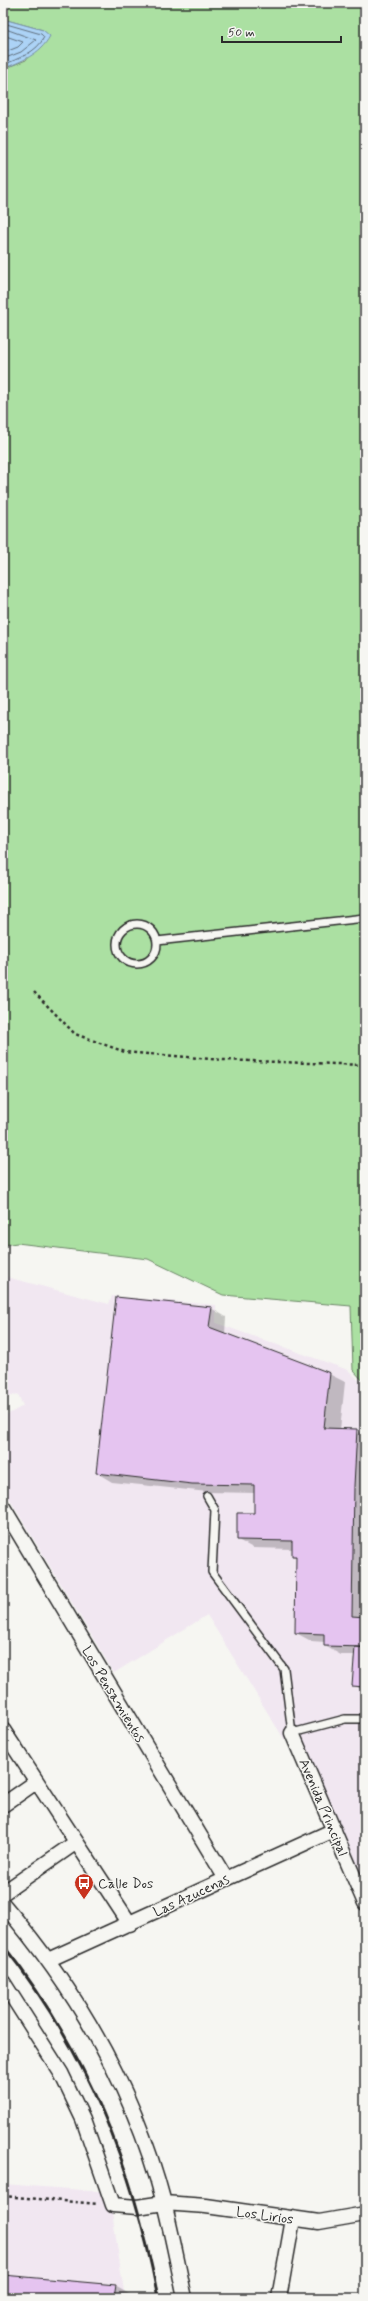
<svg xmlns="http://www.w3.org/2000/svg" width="368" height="2301" viewBox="0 0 368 2301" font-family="Mynerve,sans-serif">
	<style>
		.built { fill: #f1e7f1 }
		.green { fill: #abe0a2; stroke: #6b8666 }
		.water { fill: #acd3f6; stroke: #7890a5 }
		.shadow { fill: #0003 }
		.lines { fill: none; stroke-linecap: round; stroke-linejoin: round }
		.shore { stroke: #5f6e7c; stroke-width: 1 }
		.building { fill: #e5c4f0; stroke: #2b2b2b }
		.lane-casing { stroke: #2b2b2b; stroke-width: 10 }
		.street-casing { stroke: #2b2b2b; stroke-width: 17 }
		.path { stroke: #2b2b2b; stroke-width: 2.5; stroke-dasharray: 3 3; stroke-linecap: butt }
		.lane { stroke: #f6f6f2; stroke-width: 7 }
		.street { stroke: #f6f6f2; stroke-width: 14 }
		.rail { stroke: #2b2b2b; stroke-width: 3 }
		.labels { text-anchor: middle; stroke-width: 3; stroke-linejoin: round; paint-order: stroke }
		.street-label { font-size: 14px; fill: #2b2b2b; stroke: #f6f6f2 }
		.poi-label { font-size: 14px; fill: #2b2b2b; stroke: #f6f6f2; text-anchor: start }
	</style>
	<rect width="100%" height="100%" fill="#f6f6f2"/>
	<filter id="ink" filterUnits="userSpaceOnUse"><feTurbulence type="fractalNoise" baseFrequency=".025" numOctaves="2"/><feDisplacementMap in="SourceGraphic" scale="8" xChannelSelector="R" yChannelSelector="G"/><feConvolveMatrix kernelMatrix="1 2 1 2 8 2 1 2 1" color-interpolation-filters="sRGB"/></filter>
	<g filter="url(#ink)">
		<path class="built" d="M3,1276L109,1304L112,1296L216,1305V1323L348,1370L365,1386V1737H359L365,1752V1902L301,1739H284L207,1615L114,1673L3,1488V1417L23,1406L18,1394L3,1399Z
			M3,2184L109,2192L125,2298H3Z"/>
		<path class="green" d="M3,3H365V1383L353,1370L351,1306L223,1295L148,1259L17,1243L3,1245V69L26,60L43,30L3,19Z"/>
		<path class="water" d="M3,19L43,30L50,36C40,55 21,61 3,69Z"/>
		<path class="shadow" d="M211,1308L226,1317L225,1334L329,1374L345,1382L340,1430H357L365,1435V1692L354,1685L356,1655H341L325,1646V1642L311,1641L296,1633L297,1558L293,1556V1549L253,1548L238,1540L255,1514V1493L208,1492L112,1482L97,1473Z
			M3,2276L115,2286L131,2295V2298H3Z"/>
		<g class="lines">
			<path class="shore" d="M3,23L41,34L44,37C38,52 17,59 3,65
				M3,28L36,40L21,52L3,59
				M3,35L23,42L18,47L3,53"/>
		</g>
		<path class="building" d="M116,1297L212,1307L209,1327L330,1373L324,1428L357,1429L354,1486L352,1616L365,1617V1647L324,1646V1634L295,1633L296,1556H292V1541L237,1540V1513H254V1485L192,1484L96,1473Z
			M355,1647L365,1648V1687L352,1686Z
			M3,2275L116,2285L114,2298H3Z"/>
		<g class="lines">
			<g class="lane-casing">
				<path id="lane" d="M117 944a20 20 0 1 1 40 0a20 20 0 1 1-40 0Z
					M157,941L365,918
					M207,1496L215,1510L212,1572L284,1669L292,1733L345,1719H365"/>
			</g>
			<g class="street-casing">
				<path id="street" d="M3,1507L226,1879
					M3,1730L130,1924
					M292,1733L365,1903
					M3,1805L36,1782
					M3,1893L75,1843
					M3,1904C78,1991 135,2092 164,2203C172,2234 178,2266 185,2298
					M48,1960L334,1830
					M3,1982L61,2073L83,2119L113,2205L137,2207L164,2203L206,2206L319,2222L365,2214
					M279,2298L293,2219"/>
			</g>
			<path class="path" d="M34,992L75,1034L125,1052L223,1060L365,1065
				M3,2196L98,2204"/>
			<use href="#lane" class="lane"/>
			<use href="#street" class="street"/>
			<path class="rail" d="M3,1945C86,2050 134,2167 158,2298"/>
		</g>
	</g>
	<defs>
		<g id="bus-pin" transform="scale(1)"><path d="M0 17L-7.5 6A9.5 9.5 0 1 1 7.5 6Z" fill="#c8321e" stroke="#f6f6f2"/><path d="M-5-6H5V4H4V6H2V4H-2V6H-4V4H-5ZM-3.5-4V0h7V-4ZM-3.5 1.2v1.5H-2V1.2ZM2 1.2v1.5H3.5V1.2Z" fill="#fff"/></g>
	</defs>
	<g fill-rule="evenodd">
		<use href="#bus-pin" x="84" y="1883"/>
	</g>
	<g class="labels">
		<g class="street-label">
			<text transform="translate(114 1694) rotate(59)" y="5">Los Pensamientos</text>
			<text transform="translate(324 1807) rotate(67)" y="5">Avenida Principal</text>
			<text transform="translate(191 1895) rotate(-25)" y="5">Las Azucenas</text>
			<text transform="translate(265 2215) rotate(8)" y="5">Los Lirios</text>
		</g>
		<g class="poi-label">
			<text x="98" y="1888">Calle Dos</text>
		</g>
	</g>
	<rect width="368" height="2301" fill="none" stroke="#f6f6f2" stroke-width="16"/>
	<rect x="8" y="8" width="352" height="2285" fill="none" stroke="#2b2b2b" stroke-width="1.5" filter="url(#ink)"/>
	<path d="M222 36v6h119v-6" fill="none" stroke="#2b2b2b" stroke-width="2"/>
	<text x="228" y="36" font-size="12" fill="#2b2b2b" stroke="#f6f6f2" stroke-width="3" paint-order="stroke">50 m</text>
</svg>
